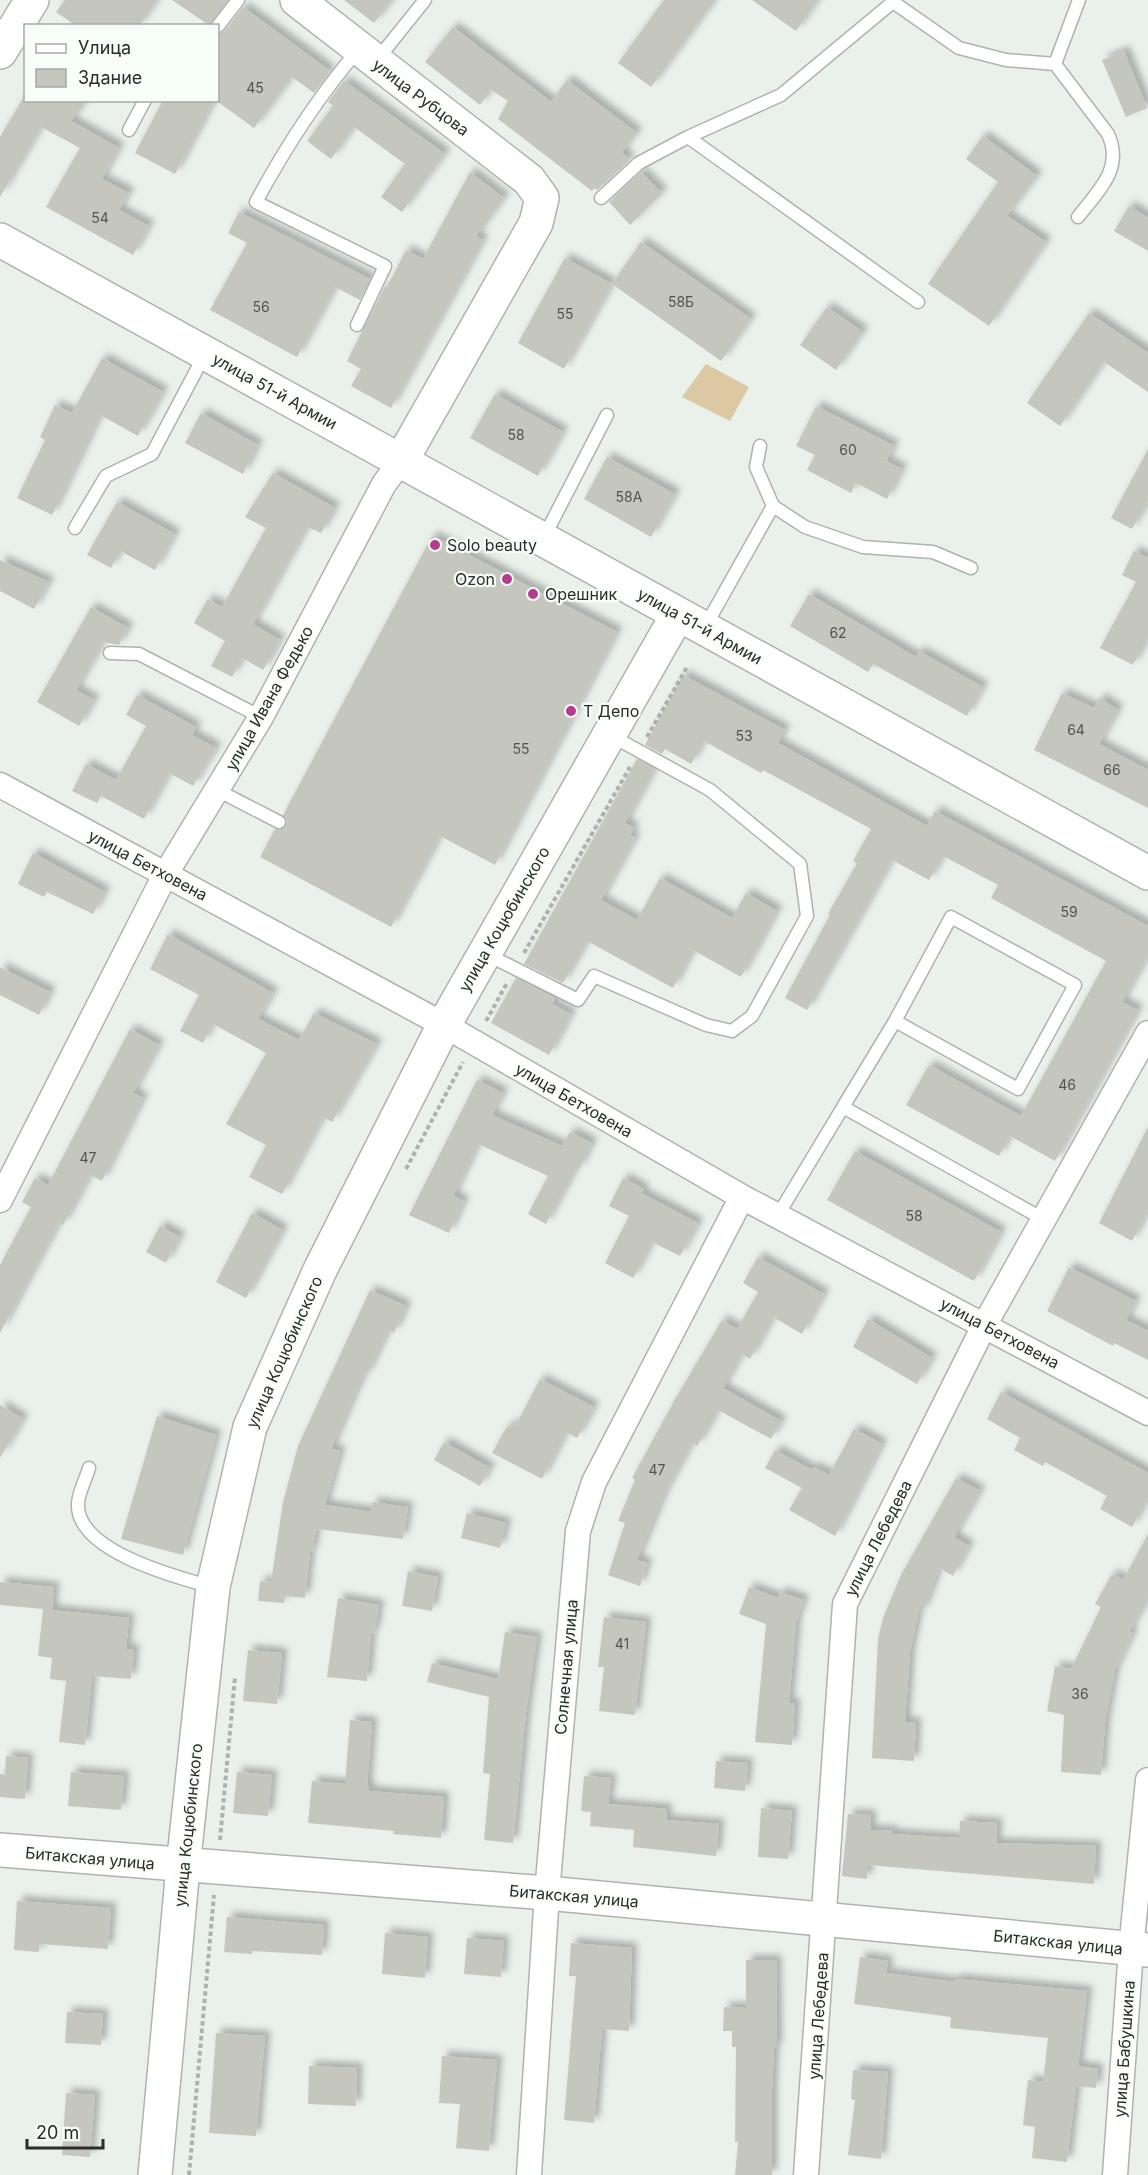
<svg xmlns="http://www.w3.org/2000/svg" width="1148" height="2175" viewBox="0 0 1148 2175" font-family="Inter,sans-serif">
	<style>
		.green { fill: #dcc9a3 }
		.building { fill: #c5c7bf; filter: url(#shadow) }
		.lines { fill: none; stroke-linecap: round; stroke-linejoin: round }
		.lane-casing { stroke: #adb4ae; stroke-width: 15 }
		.street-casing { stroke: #adb4ae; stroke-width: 27 }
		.secondary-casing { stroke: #adb4ae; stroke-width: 36 }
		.path { stroke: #adb2ae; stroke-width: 4; stroke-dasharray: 4.5 3; stroke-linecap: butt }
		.lane { stroke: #fff; stroke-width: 12 }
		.street { stroke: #fff; stroke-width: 24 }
		.secondary { stroke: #fff; stroke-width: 33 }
		.poi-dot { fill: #b53b8e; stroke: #f7fef8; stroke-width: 2 }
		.labels { text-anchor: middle; stroke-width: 4.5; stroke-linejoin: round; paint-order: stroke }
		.number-label { font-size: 14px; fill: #515450 }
		.street-label { font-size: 16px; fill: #2a2d2b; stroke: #f7fef8 }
		.poi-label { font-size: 16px; fill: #2a2d2b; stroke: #f7fef8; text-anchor: start }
	</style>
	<defs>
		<filter id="shadow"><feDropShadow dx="5.5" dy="-5.5" stdDeviation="3" flood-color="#0004"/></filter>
	</defs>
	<rect width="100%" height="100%" fill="#eaf1eb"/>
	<path class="green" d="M706,364L749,387L730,421L682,397Z"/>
	<path class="building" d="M65,0H157L139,26H76L56,12Z
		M172,0H228L210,26Z
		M344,0H392L374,23Z
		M664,0H715L651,87L618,63Z
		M752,0H818L796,31Z
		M243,7L330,71L314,93L292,77L254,128L218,102V34L225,31Z
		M453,27L551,102L567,80L637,133L622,152L630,160L597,190L594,188L592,191L498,119L508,101L491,90L480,105L425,62Z
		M1124,51L1147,108L1126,117L1102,60Z
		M344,81L445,154L402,212L381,197L405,164L354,127L331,159L307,141L333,106L328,102Z
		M22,100H86L71,121L119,148L102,179L129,193L119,210L149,226L133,255L46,207L80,148L41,127L0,197V137Z
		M163,100H214L175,174L135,153Z
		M983,136L1037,176L1007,216L1046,242L989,326L928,284L998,182L966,159Z
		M470,172L504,198L476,236L483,240L391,408L351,386L361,369L347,361L385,286L387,287L406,250L423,259Z
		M641,172L662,193L630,225L609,202Z
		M1129,206L1148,218V251L1114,231Z
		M239,212L370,279L360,300L335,287L297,357L210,310L247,243L228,233Z
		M641,242L751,319L721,361L612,284Z
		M565,258L612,284L564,369L518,343Z
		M827,307L863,332L836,370L800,345Z
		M1089,313L1148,353V392L1104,362L1060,426L1027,403Z
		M102,358L163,392L138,436L100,415L52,515L17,498L45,440L40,437L55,405L72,413Z
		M495,394L563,432L538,476L470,438Z
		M816,406L894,446L886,461L902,469L887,499L856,483L851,493L807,470L815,455L796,446Z
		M201,413L258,445L243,474L185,443Z
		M1148,449V500L1132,529L1111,518Z
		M607,457L675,494L651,537L584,499Z
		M273,473L335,508L321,533L307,527L253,624L280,640L263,670L242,658L232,677L211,666L225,641L194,623L208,599L222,607L266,528L245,517Z
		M117,502L175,534L155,570L120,551L111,568L87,555Z
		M432,536L617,632L495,865L440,836L391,927L260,857L275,829L280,830L286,826L287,821L283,815Z
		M1134,551L1148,558V637L1133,665L1100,648L1136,582L1122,575Z
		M0,560L49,582L34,609L0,591Z
		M809,594L916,657L919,651L983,687L967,716L873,664L868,672L790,626Z
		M91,607L128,628L119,645L103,642L76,690L94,700L79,726L37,702Z
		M683,675L785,730L778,743L927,826L935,811L1148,926V955L1122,1002L1138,1010L1055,1161L1010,1136L999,1156L906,1105L929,1065L1021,1116L1106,961L991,898L998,885L943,856L929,880L892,860L807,1010L785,998L830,915L828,914L857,863L853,861L871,829L763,770L761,773L704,741L691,764L665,749L662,754L645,745Z
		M1062,693L1094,708L1100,698L1118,710L1099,744L1148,770V808L1034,750Z
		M137,695L196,727L192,735L216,748L193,786L169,773L144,819L101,796L97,803L72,791L86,764L116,780L146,726L126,715Z
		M637,759L654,769L625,823L634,828L630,835L635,838L601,900L637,920L660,878L732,918L746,893L777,911L741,977L693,950L673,988L587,941L563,983L524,964Z
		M33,853L105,892L93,914L47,892L44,897L18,884Z
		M168,934L273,993L258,1019L299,1040L314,1013L377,1044L332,1122L323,1117L282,1194L249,1177L266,1145L226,1124L266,1053L213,1024L203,1043L180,1031L199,995L150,969Z
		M0,967L50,992L39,1015L0,995Z
		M516,978L555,998L552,1004L571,1014L549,1055L491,1023Z
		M130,1029L159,1045L133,1093L143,1098L102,1181L90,1175L63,1225L59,1222L0,1333V1265L31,1207L22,1202L35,1178L48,1185Z
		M477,1080L503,1093L492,1115L562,1146L570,1132L592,1143L579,1169L576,1167L546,1224L528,1214L548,1176L478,1144L453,1196L464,1201L449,1233L409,1215Z
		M1148,1127V1210L1132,1241L1099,1223Z
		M855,1151L1001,1232L974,1281L827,1200Z
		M623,1178L644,1189L641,1193L698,1223L680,1256L652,1242L633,1278L605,1263L629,1216L609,1206Z
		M252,1213L283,1230L246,1298L216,1282Z
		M160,1226L180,1237L166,1263L146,1252Z
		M758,1257L824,1294L802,1334L773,1317L750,1359L742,1354L723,1388L781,1421L771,1439L718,1410L697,1446L692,1443L663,1496L637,1560L647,1563L640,1586L608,1575L625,1523L618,1521L635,1480L632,1478L674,1401L722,1320L737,1329L758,1292L743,1283Z
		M1069,1267L1136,1301L1126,1320L1148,1331V1360L1114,1343L1113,1346L1047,1311Z
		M370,1290L406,1306L394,1333L388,1330L366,1376L363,1375L331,1449L340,1451L325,1505L371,1512L372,1502L408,1507L403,1539L316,1529L312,1552H310L305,1598L285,1596L284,1603L258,1601L260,1581L271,1582L283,1502L298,1446Z
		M868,1319L932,1358L917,1384L853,1347Z
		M540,1379L594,1407L577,1438L566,1432L542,1479L492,1453L506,1428L517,1423Z
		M1001,1392L1148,1473V1498L1132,1527L1100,1509L1107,1496L1045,1462L1043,1466L1014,1450L1020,1438L987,1419Z
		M0,1405L23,1419L0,1458Z
		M157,1416L216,1435L183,1555L121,1539Z
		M854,1429L882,1444L835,1536L789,1510L802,1488L765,1468L775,1450L812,1470L814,1467L829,1475Z
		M444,1442L490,1468L480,1486L434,1460Z
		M956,1478L980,1491L954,1537L969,1546L953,1576L939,1568L923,1611L919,1609L910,1652L905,1722L916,1723L914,1761L872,1758L878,1639L883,1618L901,1575Z
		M467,1513L506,1523L500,1548L461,1538Z
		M1148,1534V1598L1129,1632L1133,1633L1115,1670L1105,1723L1101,1775L1061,1772L1064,1715L1047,1711L1055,1666L1071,1669L1101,1607L1095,1604L1112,1574L1123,1580Z
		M408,1571L438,1577L432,1611L402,1606Z
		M0,1582L54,1587L52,1610L129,1618L126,1649H134L131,1679L92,1676L85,1745L59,1742L66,1681L50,1679L52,1658L38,1656L43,1609L0,1605Z
		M749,1587L778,1598L780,1592L804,1600L796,1622L789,1703L795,1704L792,1745L755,1742L766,1624L739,1614Z
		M338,1598L379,1605L374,1634L371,1633L367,1681L327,1677Z
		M604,1617L646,1622L635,1715L599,1711L604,1667H598Z
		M505,1632L537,1637L526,1712L513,1843L484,1840L490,1774L483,1773L489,1697L427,1682L432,1663L498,1679Z
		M248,1650L282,1653L277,1704L243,1701Z
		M350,1720L372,1722L367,1786H369V1791L444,1797L441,1838L393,1834L394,1831L308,1823L312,1781L345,1784Z
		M6,1756L28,1758L25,1799L0,1797V1774L5,1775Z
		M716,1761L748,1763L745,1791L714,1788Z
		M71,1772L124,1776L121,1810L68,1806Z
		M237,1772L272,1775L268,1816L233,1813Z
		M584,1776L611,1778L608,1804L667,1809L666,1820L719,1824L716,1856L633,1847L634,1830L590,1826L591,1812L581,1811Z
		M761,1808L792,1811L788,1859L758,1857Z
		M848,1814L871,1815L870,1830L893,1831V1834L959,1838L960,1821L997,1823L996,1843L1096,1846L1094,1884L868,1865L867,1879L842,1876Z
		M17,1901L111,1908L108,1949L39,1944V1952L14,1950Z
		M227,1917L324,1925L322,1955L252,1951V1954L224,1952Z
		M385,1933L428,1937L425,1978L382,1974Z
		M467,1938L504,1941L501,1977L464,1974Z
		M571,1943L632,1948L629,2031L602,2029L594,2123L564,2120L576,1976H569Z
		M860,1957L888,1961L886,1973L955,1982L956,1979L1087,1991L1078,2066L1098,2069L1096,2088L1076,2086L1067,2162L1032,2158L1035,2127L1023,2125L1028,2080L1043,2082L1048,2038L950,2028L951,2017L854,2004Z
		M746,1960H776L777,2048H774L772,2088V2175H735L738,2142H735L736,2047H732V2031H723L724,2007L746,2008Z
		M67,2012L103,2014L101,2045L65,2043Z
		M216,2033L265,2036L256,2136L209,2133Z
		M442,2056L497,2060L489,2151L456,2148L460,2104L439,2103Z
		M309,2066L357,2068L356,2106L308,2104Z
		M853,2070L888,2072L881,2159L848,2155L855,2100L851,2099Z
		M66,2093L95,2095L90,2157L62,2155Z"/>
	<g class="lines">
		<g class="lane-casing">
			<path id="lane" d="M218,26L238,0
				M376,61L425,0
				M129,130L145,100
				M688,137L918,302
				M601,198L639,163L688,137L781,95L893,2L959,48L1006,60L1055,64
				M1078,217C1098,191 1124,169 1108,134L1055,64L1079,0
				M357,325L385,266L256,202C285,148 318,97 358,50
				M760,446L756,467L773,506
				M75,528L106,476L152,454L205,354
				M543,539L607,415
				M705,627L773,506L805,527L863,547L933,552L971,568
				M110,653L139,654L261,717
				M217,790L279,822
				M486,954L578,1000L594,976L706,1025L732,1031L752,1016L807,916L800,864L710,790L610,735
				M895,1021L1018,1089L1075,985L951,917L895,1021L843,1107L1043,1219
				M778,1215L843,1107
				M89,1468C86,1479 78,1493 78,1504C76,1551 176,1577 212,1587"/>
		</g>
		<g class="street-casing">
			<path id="street" d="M0,785L444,1025L742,1197L1148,1413
				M0,1200L165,875L261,717L384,484L401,461
				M529,2175L547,1893L578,1531L594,1482L742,1197
				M806,2175L845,1604L985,1324L1148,1033
				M1115,2175L1131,1949L1148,1780"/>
		</g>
		<g class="secondary-casing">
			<path id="secondary" d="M297,0L529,180L542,198L536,223L401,461
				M0,52L32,0
				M0,240L1148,873
				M0,1850L547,1893L1148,1950
				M155,2175L183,1867L213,1587L250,1427L320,1270L444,1025L678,614"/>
		</g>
		<path class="path" d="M647,737L687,667
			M524,953L630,767
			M486,1021L507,983
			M406,1169L463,1062
			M220,1840L235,1677
			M189,2175L214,1895"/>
		<use href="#lane" class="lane"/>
		<use href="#street" class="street"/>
		<use href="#secondary" class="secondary"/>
	</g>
	<g class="poi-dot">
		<circle cx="435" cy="545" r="6"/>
		<circle cx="507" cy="579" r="6"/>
		<circle cx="533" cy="594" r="6"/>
		<circle cx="571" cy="711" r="6"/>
	</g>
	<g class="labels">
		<g class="number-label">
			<text x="255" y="93">45</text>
			<text x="100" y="223">54</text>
			<text x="681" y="307">58Б</text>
			<text x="261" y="312">56</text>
			<text x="565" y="319">55</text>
			<text x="516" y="440">58</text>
			<text x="848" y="455">60</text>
			<text x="629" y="502">58А</text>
			<text x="838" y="638">62</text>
			<text x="1076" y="735">64</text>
			<text x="744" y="741">53</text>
			<text x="521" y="754">55</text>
			<text x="1112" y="775">66</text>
			<text x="1069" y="917">59</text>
			<text x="1067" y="1090">46</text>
			<text x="88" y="1163">47</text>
			<text x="914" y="1221">58</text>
			<text x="657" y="1475">47</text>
			<text x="622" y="1649">41</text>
			<text x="1080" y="1699">36</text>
		</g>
		<g class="street-label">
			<text transform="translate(421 97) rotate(37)" y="6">улица Рубцова</text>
			<text transform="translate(275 391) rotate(29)" y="6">улица 51-й Армии</text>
			<text transform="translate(700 626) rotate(29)" y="6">улица 51-й Армии</text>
			<text transform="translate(269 698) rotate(-61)" y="6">улица Ивана Федько</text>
			<text transform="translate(148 865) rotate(28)" y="6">улица Бетховена</text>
			<text transform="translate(504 919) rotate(-60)" y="6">улица Коцюбинского</text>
			<text transform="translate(574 1100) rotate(30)" y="6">улица Бетховена</text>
			<text transform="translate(1000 1333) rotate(28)" y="6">улица Бетховена</text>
			<text transform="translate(284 1352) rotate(-66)" y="6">улица Коцюбинского</text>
			<text transform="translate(878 1538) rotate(-63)" y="6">улица Лебедева</text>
			<text transform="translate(566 1667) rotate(-85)" y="6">Солнечная улица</text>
			<text transform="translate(188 1825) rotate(-84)" y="6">улица Коцюбинского</text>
			<text transform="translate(90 1858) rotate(5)" y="6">Битакская улица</text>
			<text transform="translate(574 1896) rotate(5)" y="6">Битакская улица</text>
			<text transform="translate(1058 1942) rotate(6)" y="6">Битакская улица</text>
			<text transform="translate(818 2016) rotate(-86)" y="6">улица Лебедева</text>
			<text transform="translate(1124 2049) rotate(-86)" y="6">улица Бабушкина</text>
		</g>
		<g class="poi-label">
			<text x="447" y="551">Solo beauty</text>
			<text x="495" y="585" text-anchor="end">Ozon</text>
			<text x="545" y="600">Орешник</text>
			<text x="583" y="717">Т Депо</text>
		</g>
	</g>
	<rect x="24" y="24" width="195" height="78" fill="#f7fef8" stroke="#a5aaa6" stroke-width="1.5"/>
	<rect x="36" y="44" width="30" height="9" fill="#ffffff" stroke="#a5aaa6" stroke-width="1.5"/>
	<text x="78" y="54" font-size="18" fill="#2a2d2b">Улица</text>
	<rect x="36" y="69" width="30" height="18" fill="#c5c7bf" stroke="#a5aaa6" stroke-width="1.5"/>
	<text x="78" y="84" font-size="18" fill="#2a2d2b">Здание</text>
	<path d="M27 2139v9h76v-9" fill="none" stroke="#2a2d2b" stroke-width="3"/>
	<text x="36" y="2139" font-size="18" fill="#2a2d2b" stroke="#f7fef8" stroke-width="4.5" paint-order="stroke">20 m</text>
</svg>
